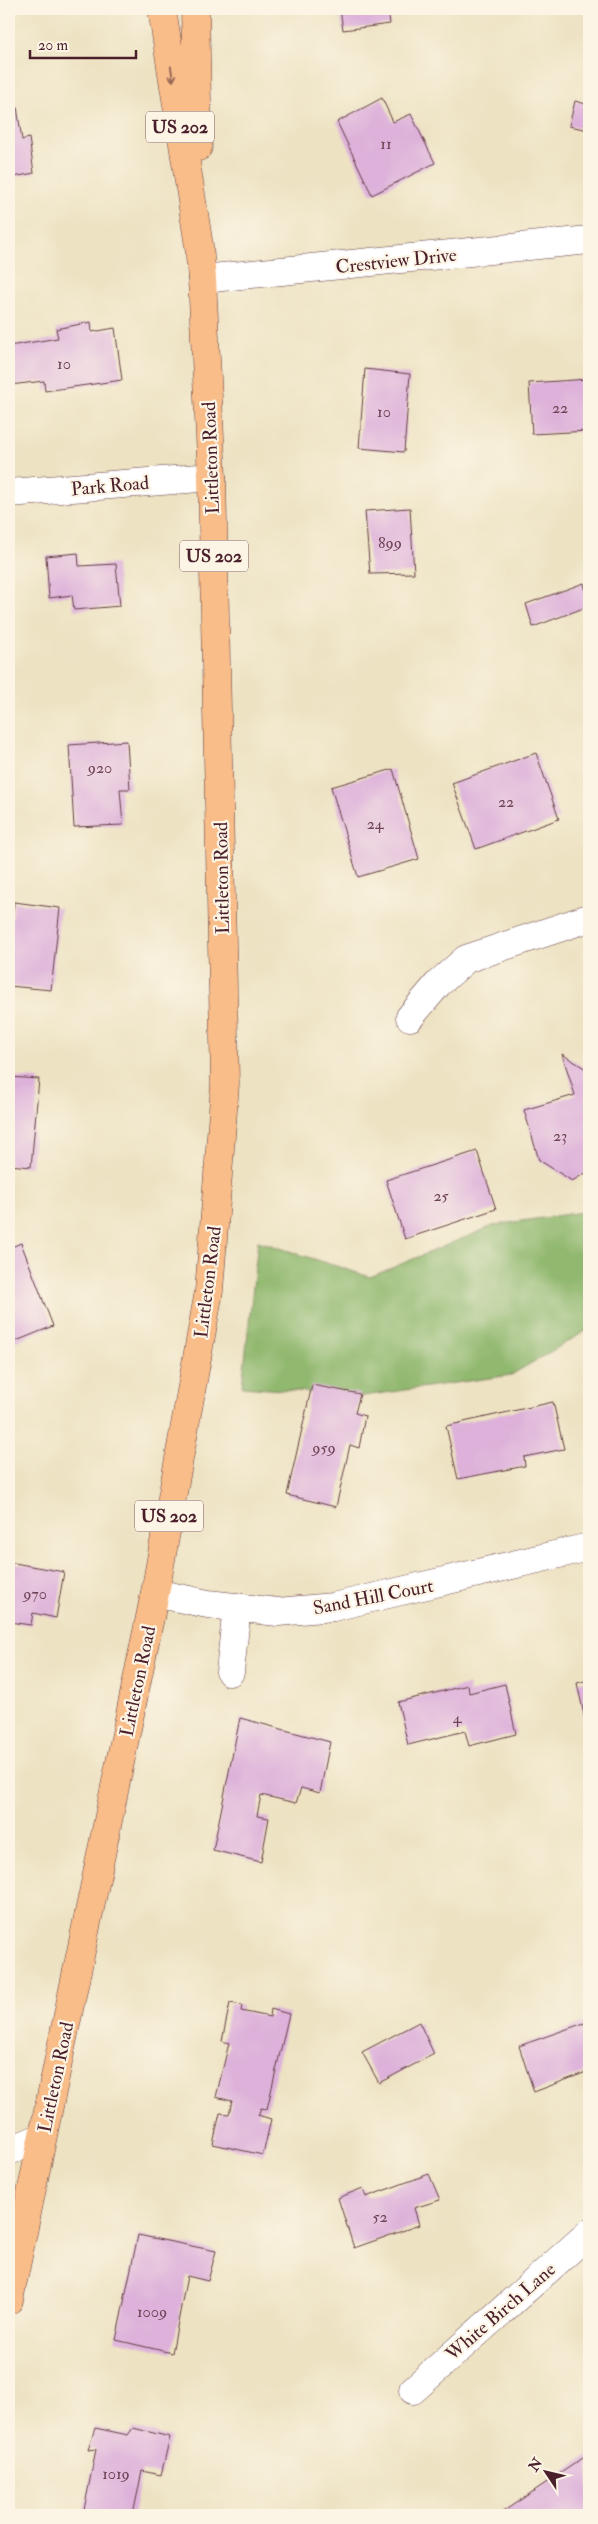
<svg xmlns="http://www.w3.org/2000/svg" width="598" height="2524" viewBox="0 0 598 2524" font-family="'IM FELL Double Pica',serif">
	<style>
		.forest { fill: #90b86e; stroke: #6d6c4c }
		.building { fill: #ddb1da }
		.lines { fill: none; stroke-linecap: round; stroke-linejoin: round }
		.minor-casing { stroke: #623c42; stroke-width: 29 }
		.major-casing { stroke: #623c42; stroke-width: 29 }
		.minor { stroke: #fff; stroke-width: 28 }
		.major { stroke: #f8bd89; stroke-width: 28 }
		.oneway { stroke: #986655 }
		.labels { text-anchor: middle; stroke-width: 4.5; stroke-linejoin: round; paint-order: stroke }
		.number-label { font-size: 16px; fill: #6f4457 }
		.shield { fill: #fcf5e5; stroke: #7f5f63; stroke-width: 1 }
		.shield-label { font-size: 18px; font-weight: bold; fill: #4a1f2b }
		.street-label { font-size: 19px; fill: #4a1f2b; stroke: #fcf5e5 }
	</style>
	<rect width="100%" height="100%" fill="#fcf5e5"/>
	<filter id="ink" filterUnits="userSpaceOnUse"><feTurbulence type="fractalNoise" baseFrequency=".02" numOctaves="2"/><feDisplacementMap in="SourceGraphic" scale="10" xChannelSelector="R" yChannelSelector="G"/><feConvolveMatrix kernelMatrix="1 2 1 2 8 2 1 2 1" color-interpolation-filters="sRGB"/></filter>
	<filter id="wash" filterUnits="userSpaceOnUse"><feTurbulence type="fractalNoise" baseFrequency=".0096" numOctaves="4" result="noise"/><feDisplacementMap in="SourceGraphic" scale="20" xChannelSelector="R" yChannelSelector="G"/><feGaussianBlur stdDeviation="1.12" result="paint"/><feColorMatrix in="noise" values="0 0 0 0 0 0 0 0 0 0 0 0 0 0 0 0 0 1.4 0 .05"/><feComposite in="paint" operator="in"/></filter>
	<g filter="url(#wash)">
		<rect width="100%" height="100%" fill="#ede2c2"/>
		<path class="forest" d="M589,1211V1329L511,1375L363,1396L242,1387L258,1241L370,1277L495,1225Z"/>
		<g id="blocks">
			<path class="building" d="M340,9H388L390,24L343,30Z
				M589,95V130L569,126L575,101L586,104Z
				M382,98L393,122L411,114L435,163L372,195L337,122Z
				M17,107L22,140L29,138L34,173L9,178V108Z
				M91,322L92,332L115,328L122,380L45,391L44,381L10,385L9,346L58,338L56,329Z
				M365,369L410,374L404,452L359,448Z
				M589,379V431L532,434L529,383Z
				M410,508L414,573L370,574L365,511Z
				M78,553L79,566L116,564L120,606L74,610L72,595L49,598L46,556Z
				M584,583L589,606L533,627L526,604Z
				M127,741L130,789H120L123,825L74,827L69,745Z
				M536,753L559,819L476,849L452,783Z
				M393,769L419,859L358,877L331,787Z
				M14,902L60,908L51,990L9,986V944Z
				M562,1054L586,1069L589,1079V1171L572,1181L539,1160L524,1110L575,1095Z
				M9,1077L39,1079L31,1167L9,1165Z
				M477,1151L496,1209L405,1239L386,1180Z
				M21,1243L53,1326L9,1344V1248Z
				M312,1385L360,1394L355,1413L365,1416L359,1448L350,1445L336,1507L287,1495Z
				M553,1402L564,1449L524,1457L525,1466L458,1479L446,1426Z
				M9,1562L64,1572L56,1618L33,1613L31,1625L9,1622Z
				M589,1680V1733H588L577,1683Z
				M505,1684L516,1734L469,1746L465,1731L408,1745L398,1702L468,1685L469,1693Z
				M240,1718L330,1742L320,1793L301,1788L296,1803L261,1795L257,1816L269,1818L261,1862L213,1850Z
				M230,2003L242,2005L241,2011L270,2017L271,2009L289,2014L267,2109L261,2108L258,2115L271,2119L263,2155L213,2144L220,2113L229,2114L232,2101L216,2097L229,2043L222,2041Z
				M419,2022L434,2054L379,2083L362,2052Z
				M584,2023L589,2032V2071L534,2092L519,2046Z
				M429,2174L440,2200L414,2208L419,2225L354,2248L338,2198L363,2188L366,2197Z
				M138,2235L216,2251L208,2281L187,2276L172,2353L116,2340Z
				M95,2428L128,2435L133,2428L170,2437L161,2475L142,2471L133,2515H83L96,2449L88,2450Z
				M589,2454V2515H498Z"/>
		</g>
	</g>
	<g filter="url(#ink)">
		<use href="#blocks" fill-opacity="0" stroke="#623c42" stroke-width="1"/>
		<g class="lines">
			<g class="minor-casing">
				<path id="minor" d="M202,279L589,240
					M9,493L212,477
					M410,1017L438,984L466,959L589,918
					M155,1593L208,1604L278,1612L333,1607L589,1547
					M230,1672L237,1607
					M9,2151L42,2137
					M413,2390L589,2233"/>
			</g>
			<g class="major-casing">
				<path id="major" d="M195,9L198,147
					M9,2300L155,1593L209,1291L225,1084L212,477L202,279L199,246L162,9"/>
			</g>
			<use href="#minor" class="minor"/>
			<use href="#major" class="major"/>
		</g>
		<defs><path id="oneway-shaft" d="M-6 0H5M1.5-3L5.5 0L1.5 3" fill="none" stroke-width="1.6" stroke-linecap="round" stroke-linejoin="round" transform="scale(1.25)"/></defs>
		<use class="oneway" href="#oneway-shaft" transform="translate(172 74) rotate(81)"/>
	</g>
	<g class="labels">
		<g class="number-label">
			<text x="386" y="149">11</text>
			<text x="64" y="369">10</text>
			<text x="560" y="413">22</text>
			<text x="384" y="417">10</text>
			<text x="390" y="548">899</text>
			<text x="100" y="773">920</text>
			<text x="506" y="807">22</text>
			<text x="375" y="829">24</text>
			<text x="560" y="1141">23</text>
			<text x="441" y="1201">25</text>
			<text x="324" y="1453">959</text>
			<text x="35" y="1599">970</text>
			<text x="457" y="1723">4</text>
			<text x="380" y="2222">52</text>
			<text x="152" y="2317">1009</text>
			<text x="116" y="2479">1019</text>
		</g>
		<g class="shield">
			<rect x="146" y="111.5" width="68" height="31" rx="4"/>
			<rect x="180" y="540.5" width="68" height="31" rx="4"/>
			<rect x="135" y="1500.5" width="68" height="31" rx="4"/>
		</g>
		<g class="shield-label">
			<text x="180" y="133">US 202</text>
			<text x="214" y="562">US 202</text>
			<text x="169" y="1522">US 202</text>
		</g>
		<g class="street-label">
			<text transform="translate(396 260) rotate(-6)" y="7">Crestview Drive</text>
			<text transform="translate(210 458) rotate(-92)" y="7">Littleton Road</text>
			<text transform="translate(110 485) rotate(-5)" y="7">Park Road</text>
			<text transform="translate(221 878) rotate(-91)" y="7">Littleton Road</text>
			<text transform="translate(207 1282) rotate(-83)" y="7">Littleton Road</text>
			<text transform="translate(373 1596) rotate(-11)" y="7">Sand Hill Court</text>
			<text transform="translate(137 1681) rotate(-78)" y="7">Littleton Road</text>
			<text transform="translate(55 2077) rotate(-78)" y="7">Littleton Road</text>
			<text transform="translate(500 2311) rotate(-41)" y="7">White Birch Lane</text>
		</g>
	</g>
	<rect width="598" height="2524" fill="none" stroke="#fcf5e5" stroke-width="30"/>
	<g transform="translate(546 2472) rotate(305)" stroke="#fcf5e5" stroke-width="4" paint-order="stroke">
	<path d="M0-4L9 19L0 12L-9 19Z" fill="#4a1f2b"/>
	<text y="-8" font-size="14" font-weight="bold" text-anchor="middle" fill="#4a1f2b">N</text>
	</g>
	<path d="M30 50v8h106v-8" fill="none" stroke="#4a1f2b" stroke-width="2.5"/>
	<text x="38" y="50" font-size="15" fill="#4a1f2b" stroke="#fcf5e5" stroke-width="4" paint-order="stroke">20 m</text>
</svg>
